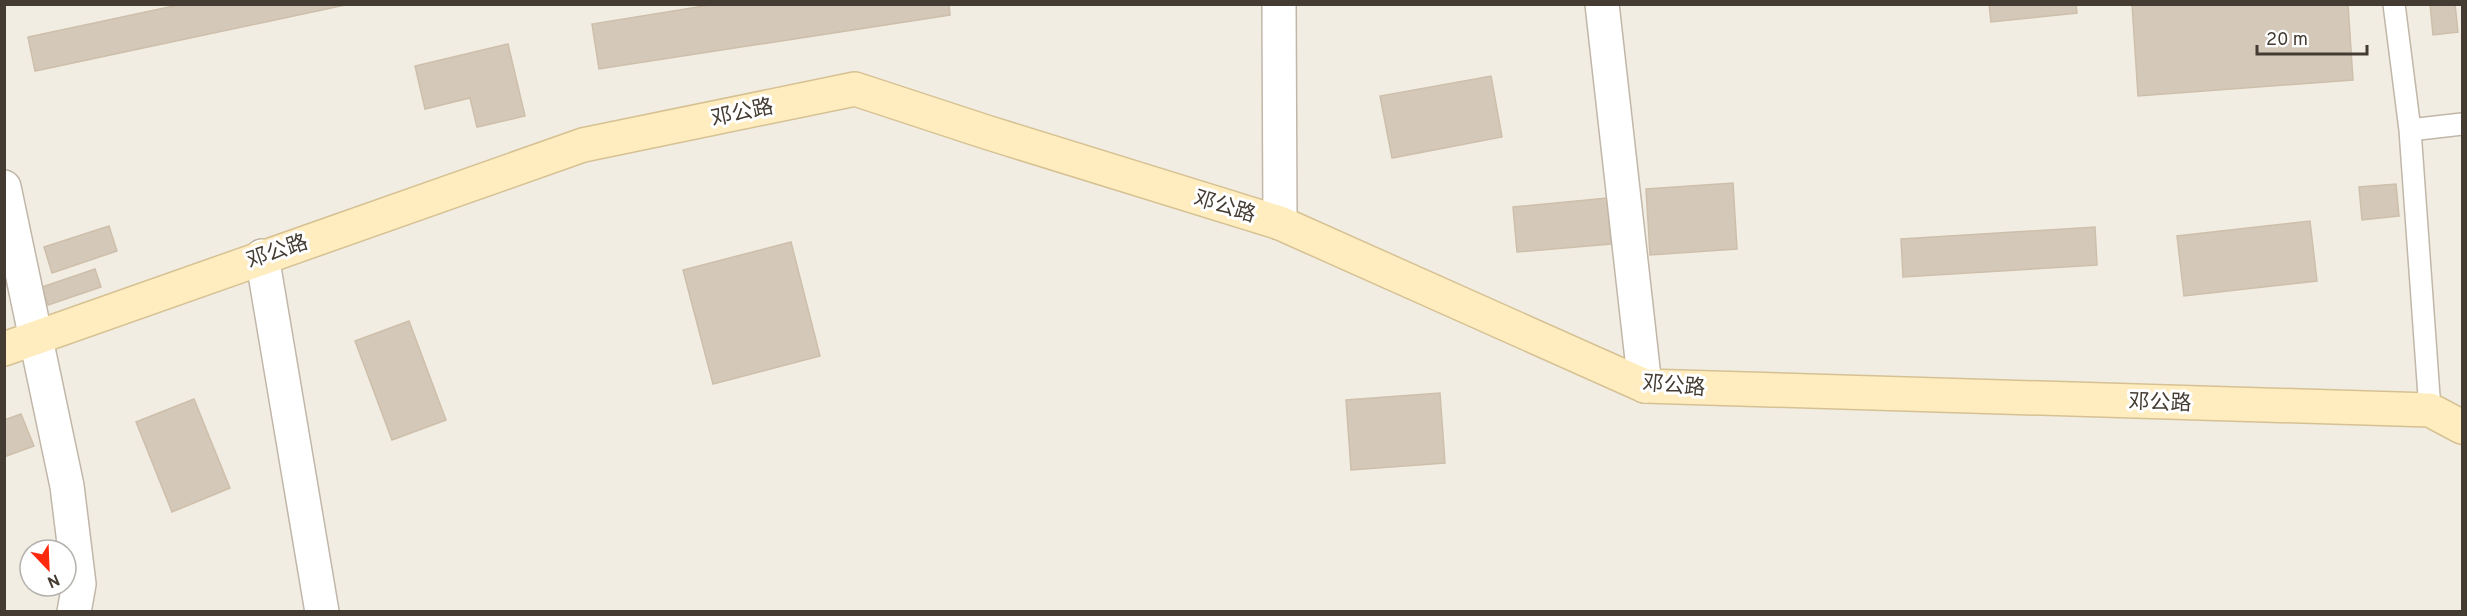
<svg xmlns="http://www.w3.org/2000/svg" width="2467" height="616" viewBox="0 0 2467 616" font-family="Overpass,'Noto Sans SC',sans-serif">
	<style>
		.building { fill: #d4c8b8; stroke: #cebfab; stroke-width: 1.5 }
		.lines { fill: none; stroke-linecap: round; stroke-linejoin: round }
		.lane-casing { stroke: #c0b7a8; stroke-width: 24 }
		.street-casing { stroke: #c0b7a8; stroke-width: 36 }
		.secondary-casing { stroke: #d6c193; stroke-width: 36 }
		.lane { stroke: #fff; stroke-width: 21 }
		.street { stroke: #fff; stroke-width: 33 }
		.secondary { stroke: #ffedc0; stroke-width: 33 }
		.labels { text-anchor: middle; stroke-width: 6; stroke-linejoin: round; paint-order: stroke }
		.street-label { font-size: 21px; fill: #443c33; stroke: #fff }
	</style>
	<rect width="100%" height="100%" fill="#f2ede3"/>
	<path class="building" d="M183,4H350L35,71L28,37Z
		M716,4H949L950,15L599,69L592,24Z
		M1989,4H2076L2077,13L1991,22Z
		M2132,4H2348L2353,80L2138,96Z
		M2430,4H2455L2458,32L2433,35Z
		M508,44L525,116L477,127L470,98L425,109L415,66Z
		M1491,76L1502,137L1392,158L1380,96Z
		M1733,183L1737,249L1650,255L1646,189Z
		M2396,184L2399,216L2362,220L2359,187Z
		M1607,198L1611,244L1517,252L1513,207Z
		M2310,221L2317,281L2184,296L2177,236Z
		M109,226L117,251L52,273L44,247Z
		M2095,227L2097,265L1903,277L1901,239Z
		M791,242L820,356L713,384L683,270Z
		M95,269L101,287L48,305L42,287Z
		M409,321L446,420L392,440L355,341Z
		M1440,393L1445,463L1351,470L1346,400Z
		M194,399L230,488L172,512L136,422Z
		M21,414L34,446L4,457V420Z"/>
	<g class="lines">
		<g class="lane-casing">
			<path id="lane" d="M2394,4L2410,130L2430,410
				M2410,130L2462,124"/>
		</g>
		<g class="street-casing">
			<path id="street" d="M1279,4L1280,223
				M1602,4L1645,386
				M4,187L67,486L79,584L74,612
				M262,256L322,612"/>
		</g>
		<g class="secondary-casing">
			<path id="secondary" d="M4,349L583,145L855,89L986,132L1280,223L1645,386L2430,410L2462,427"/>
		</g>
		<use href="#lane" class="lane"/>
		<use href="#street" class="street"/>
		<use href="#secondary" class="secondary"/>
	</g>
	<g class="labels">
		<g class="street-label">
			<text transform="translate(742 112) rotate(-12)" y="7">邓公路</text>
			<text transform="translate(1225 206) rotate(17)" y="7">邓公路</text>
			<text transform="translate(277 251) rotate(-19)" y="7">邓公路</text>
			<text transform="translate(1674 385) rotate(5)" y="7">邓公路</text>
			<text transform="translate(2160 402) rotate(2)" y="7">邓公路</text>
		</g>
	</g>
	<rect width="2467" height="616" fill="none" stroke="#443c33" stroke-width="12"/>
	<g transform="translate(48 568) rotate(157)"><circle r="28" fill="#ffffff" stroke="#b4b1ad" stroke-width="1.5"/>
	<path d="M0-4.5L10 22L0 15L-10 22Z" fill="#fe280d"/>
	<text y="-9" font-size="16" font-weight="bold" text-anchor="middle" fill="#443c33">N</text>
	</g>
	<path d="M2257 45v9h110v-9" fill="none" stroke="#443c33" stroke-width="3"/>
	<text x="2266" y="45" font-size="18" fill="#443c33" stroke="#ffffff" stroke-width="4.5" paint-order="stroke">20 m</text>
</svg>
